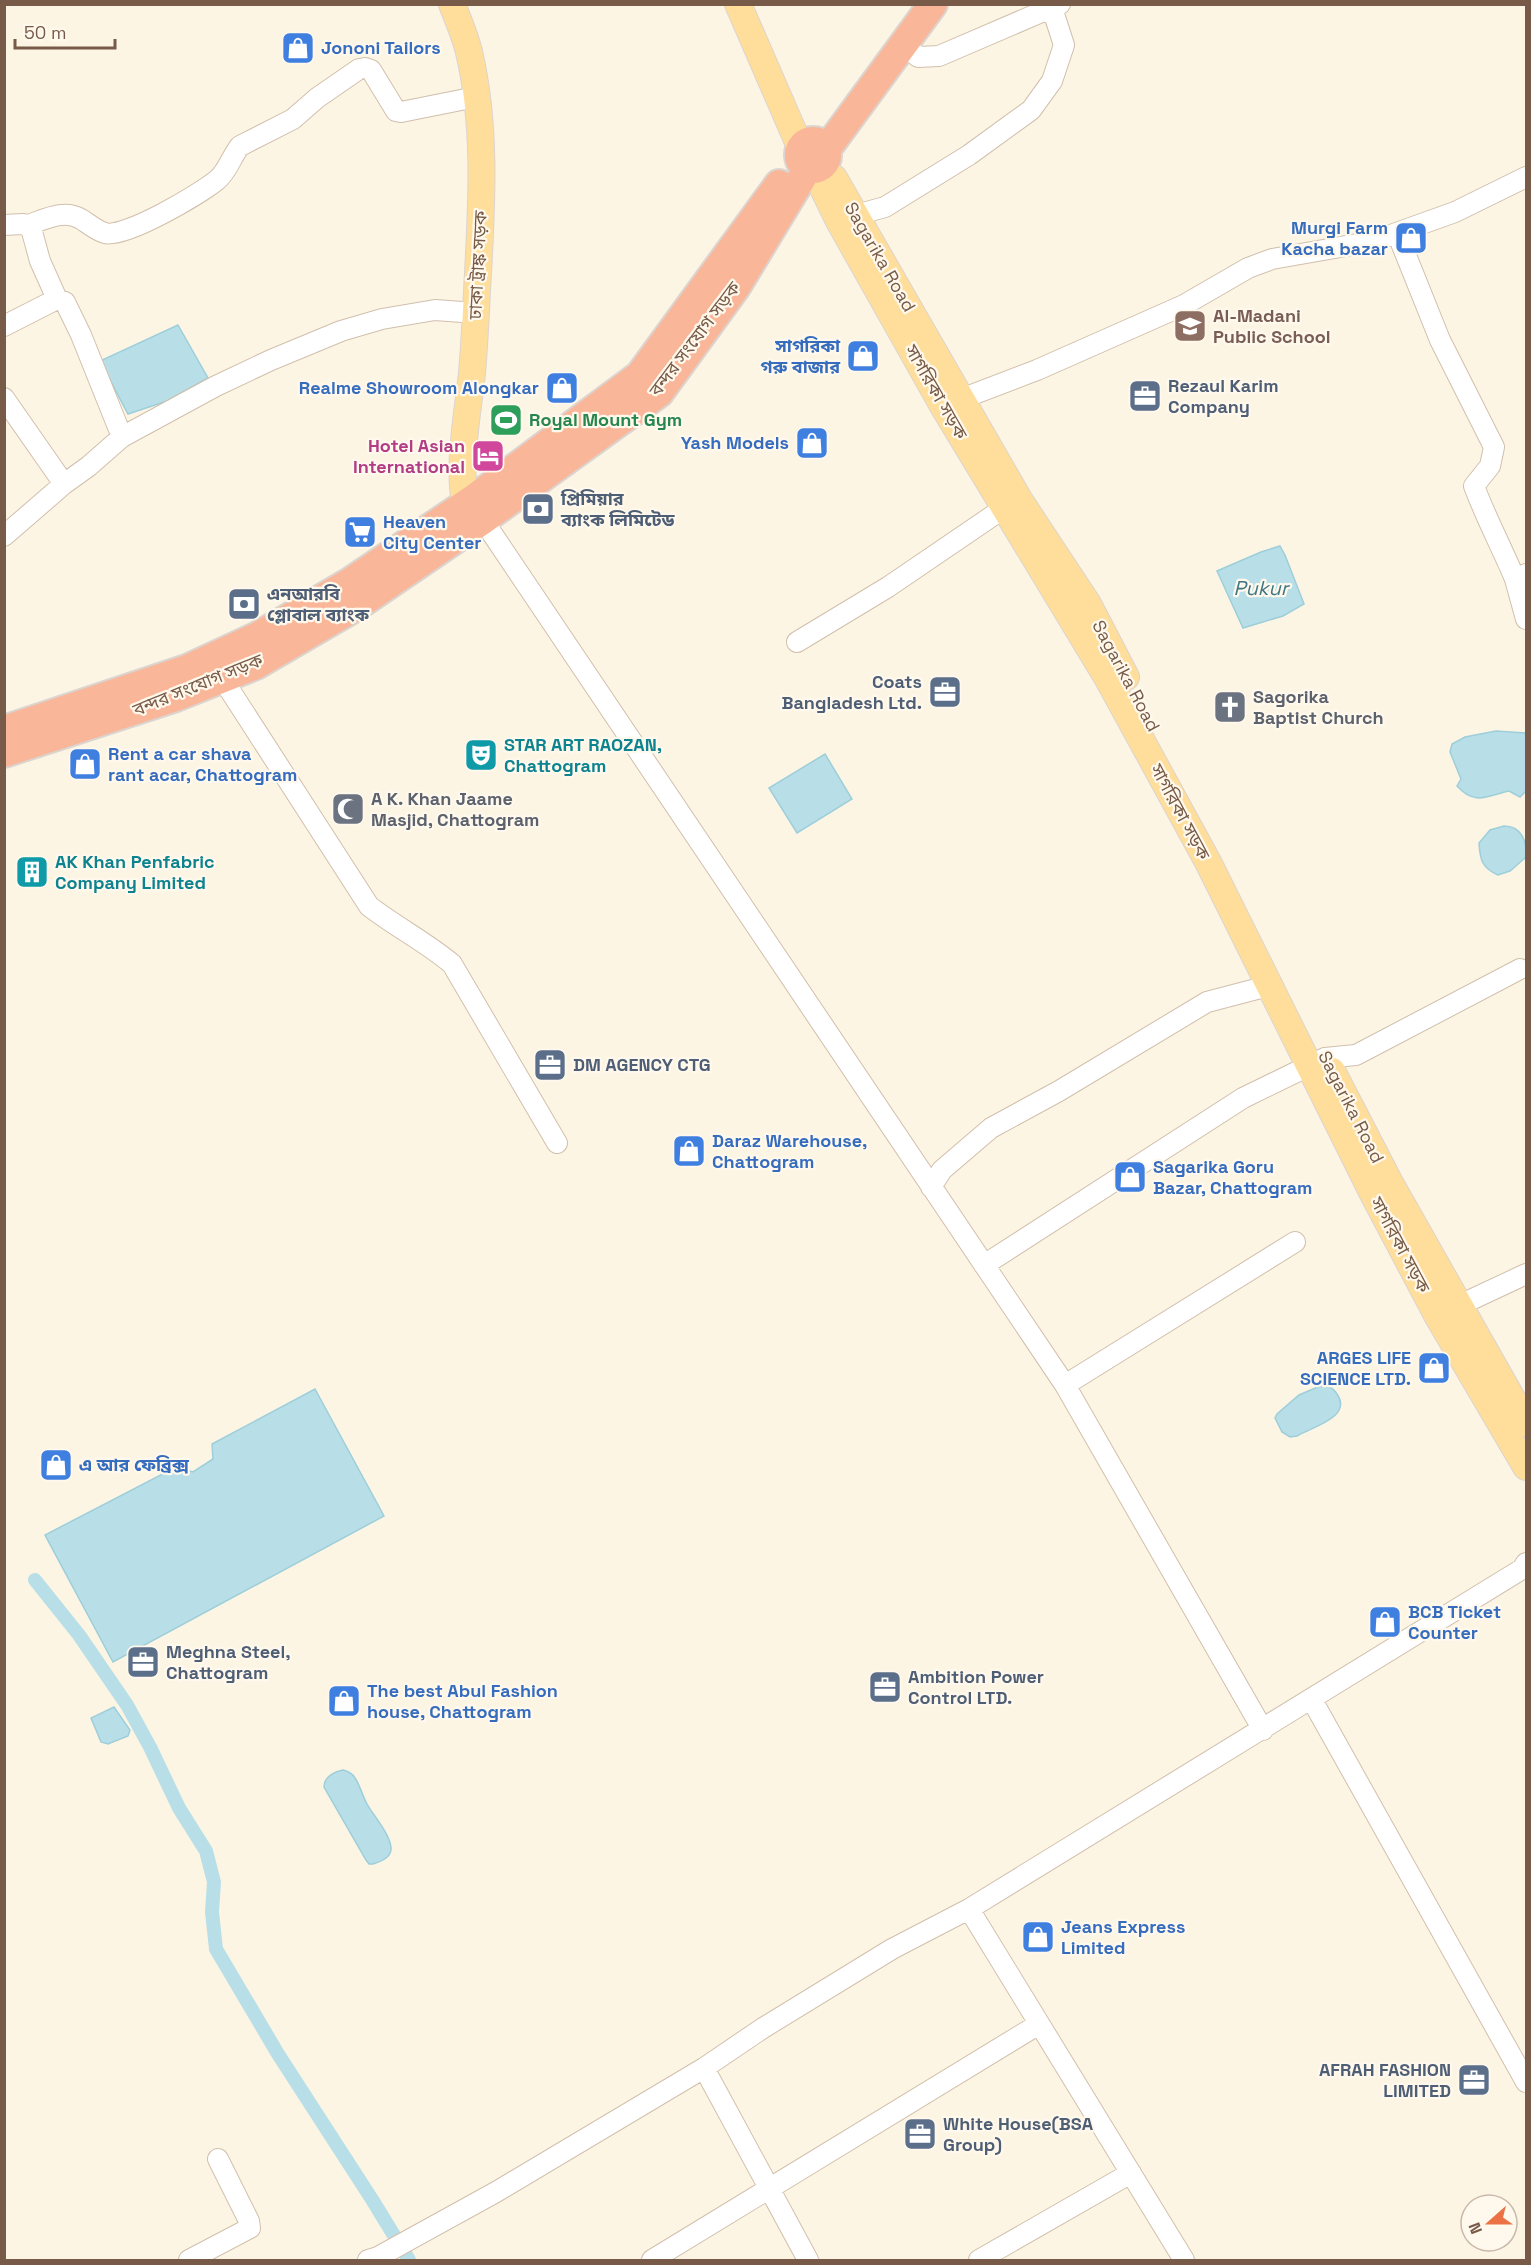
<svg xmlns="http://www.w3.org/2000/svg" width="1531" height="2265" viewBox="0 0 1531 2265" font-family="'Space Grotesk','Noto Sans Bengali',sans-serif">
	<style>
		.water { fill: #b8dfe8; stroke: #9dceda; stroke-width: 1.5 }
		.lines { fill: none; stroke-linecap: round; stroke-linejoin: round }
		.canal { stroke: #b8dfe8; stroke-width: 14 }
		.minor-casing { stroke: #d1bfac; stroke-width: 22 }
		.major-casing { stroke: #dcd4cf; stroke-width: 28 }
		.highway-casing { stroke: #dcd4cf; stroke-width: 32 }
		.minor { stroke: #fff; stroke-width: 20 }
		.major { stroke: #fede9a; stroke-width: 26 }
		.highway { stroke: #fab698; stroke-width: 28 }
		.labels { text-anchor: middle; stroke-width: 4.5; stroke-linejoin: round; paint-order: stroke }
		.shop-label { font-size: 18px; font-weight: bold; fill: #366cbe; stroke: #fff8ec; text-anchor: start }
		.street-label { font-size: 18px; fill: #775b48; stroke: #fff8ec }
		.education-label { font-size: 18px; font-weight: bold; fill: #785e54; stroke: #fff8ec; text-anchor: start }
		.service-label { font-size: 18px; font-weight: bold; fill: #4e5e75; stroke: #fff8ec; text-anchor: start }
		.leisure-label { font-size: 18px; font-weight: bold; fill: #27864d; stroke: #fff8ec; text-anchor: start }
		.hotel-label { font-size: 18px; font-weight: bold; fill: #b23c85; stroke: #fff8ec; text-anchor: end }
		.worship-label { font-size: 18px; font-weight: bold; fill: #5b616d; stroke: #fff8ec; text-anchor: start }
		.culture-label { font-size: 18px; font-weight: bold; fill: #0d838f; stroke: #fff8ec; text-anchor: start }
		.water-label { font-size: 20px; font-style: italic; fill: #3e7684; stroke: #fff8ec }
	</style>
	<rect width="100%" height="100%" fill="#fdf5e4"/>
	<path class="water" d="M178,325L208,378L167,401L128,414L100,361Z
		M1280,546L1285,555L1304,604L1283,616L1243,628L1217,571L1261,552Z
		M1496,731L1526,733V791L1520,797L1509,791C1487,796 1475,806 1457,786L1461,779L1450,752L1452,744L1465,737Z
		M825,754L852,799L797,833L769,788Z
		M1504,826C1522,826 1527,842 1526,857L1510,871L1498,875C1482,868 1480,860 1479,843L1490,830Z
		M1320,1386C1328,1386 1333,1387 1337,1394C1353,1417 1312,1427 1297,1436L1290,1437L1282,1432L1275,1418L1277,1414L1299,1395Z
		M315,1389L384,1516L113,1662L45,1535L176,1467L193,1472L213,1459L212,1444Z
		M114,1707L130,1730L128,1736L108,1744L101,1742L91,1718Z
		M343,1770C348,1771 352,1773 355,1778C360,1785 362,1795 367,1804C373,1815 392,1836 391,1850C390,1858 380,1862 373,1864H369L366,1860L324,1787C324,1777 334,1772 343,1770Z"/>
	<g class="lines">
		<path class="canal" d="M35,1580L79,1635L127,1705L150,1747L179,1808L206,1851L214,1882L212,1912L216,1949L278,2054L373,2201L409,2260"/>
		<g class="minor-casing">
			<path id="minor" d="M903,43L918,57L939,56L1060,4
				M845,221L856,215L885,207L969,155L1031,110L1052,81L1064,45L1052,8
				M4,225L23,224L31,228L40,261L57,299L4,326
				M28,225C46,219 64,209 81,219C89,224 97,231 105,233C124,239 200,194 217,180C228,171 231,157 240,146L293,119L317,98L359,69L365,68L371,70L396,111L401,112L476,97
				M1397,233L1440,340L1494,447L1490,466L1474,486C1486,518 1502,548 1515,579L1526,574
				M57,299L65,302L81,335L122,437
				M4,398L64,484
				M948,404L1037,370L1184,305L1248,268L1272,259L1374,241L1455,212L1526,177
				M483,520L1065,1385L1263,1730
				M4,536L64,484L89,466L122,437L216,386L271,360L341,331L382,319L435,310L476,313
				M1515,579L1526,619
				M797,642L888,587L1004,508
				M222,678L369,906C396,927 426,942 452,964L557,1143
				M931,1187L942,1170L991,1128L1059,1091L1207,1002L1268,986
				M984,1265L1243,1098L1325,1058L1356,1055L1520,969
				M1447,1311L1526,1274
				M1065,1385L1295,1242
				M1312,1700L1526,2082
				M969,1909L1184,2260
				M704,2068L808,2260
				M189,2260L250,2228L249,2221L218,2159
				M368,2260L378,2257L496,2192L704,2068L763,2028L892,1949L969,1909L1522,1569L1526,1563
				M652,2260L1039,2024
				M979,2260L1131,2173"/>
		</g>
		<g class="major-casing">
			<path id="major" d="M452,4C458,20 465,35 469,52C486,124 482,200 478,273C476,306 475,340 472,373C467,420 455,475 469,521
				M738,4L801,149
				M813,168L840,223L943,406L1108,679L1208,862L1373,1194L1438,1317L1526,1467
				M834,178L1020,501L1088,604L1126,677
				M1332,1071L1390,1183L1526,1423"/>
		</g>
		<g class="highway-casing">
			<path id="highway" d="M799 155a14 14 0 1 1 28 0a14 14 0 1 1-28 0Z
				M826,150L933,4
				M4,730L187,669L256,637L350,582L476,497L640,375L779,184
				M4,753L176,697L256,665L357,606L483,520L659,393L736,287L808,168"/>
		</g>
		<use href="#minor" class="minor"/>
		<use href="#major" class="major"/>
		<use href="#highway" class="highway"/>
	</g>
	<defs>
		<g id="shop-square" transform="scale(1.725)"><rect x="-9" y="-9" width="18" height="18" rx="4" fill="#3f7fe0" stroke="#fff8ec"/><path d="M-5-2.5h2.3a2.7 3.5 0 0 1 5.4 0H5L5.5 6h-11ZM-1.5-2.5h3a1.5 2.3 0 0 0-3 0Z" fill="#fff"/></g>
		<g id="school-square" transform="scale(1.725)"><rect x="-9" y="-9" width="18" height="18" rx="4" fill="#8d6e63" stroke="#fff8ec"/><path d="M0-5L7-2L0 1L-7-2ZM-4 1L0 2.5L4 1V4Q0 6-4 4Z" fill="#fff"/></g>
		<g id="office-square" transform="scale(1.725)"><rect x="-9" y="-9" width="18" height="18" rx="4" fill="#5c6f8a" stroke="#fff8ec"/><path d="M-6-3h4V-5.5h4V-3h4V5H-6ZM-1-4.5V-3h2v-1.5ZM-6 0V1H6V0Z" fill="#fff"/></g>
		<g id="stadium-square" transform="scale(1.725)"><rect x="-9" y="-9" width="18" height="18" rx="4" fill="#2e9e5b" stroke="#fff8ec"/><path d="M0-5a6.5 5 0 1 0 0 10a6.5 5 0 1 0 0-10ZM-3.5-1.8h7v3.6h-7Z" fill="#fff"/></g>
		<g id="hotel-square" transform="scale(1.725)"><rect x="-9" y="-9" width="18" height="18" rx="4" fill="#d1479c" stroke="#fff8ec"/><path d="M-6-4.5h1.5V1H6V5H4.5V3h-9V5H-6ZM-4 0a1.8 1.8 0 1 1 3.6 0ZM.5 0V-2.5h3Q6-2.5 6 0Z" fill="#fff"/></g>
		<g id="bank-square" transform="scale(1.725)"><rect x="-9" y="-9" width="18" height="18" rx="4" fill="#5c6f8a" stroke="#fff8ec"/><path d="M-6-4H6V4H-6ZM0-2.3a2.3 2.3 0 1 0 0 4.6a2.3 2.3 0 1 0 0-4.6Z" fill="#fff"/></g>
		<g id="supermarket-square" transform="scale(1.725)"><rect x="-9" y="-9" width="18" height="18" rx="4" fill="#3f7fe0" stroke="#fff8ec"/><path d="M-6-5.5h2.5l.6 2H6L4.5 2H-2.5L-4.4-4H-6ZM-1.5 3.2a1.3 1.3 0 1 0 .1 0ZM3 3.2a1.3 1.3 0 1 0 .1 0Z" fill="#fff"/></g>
		<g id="church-square" transform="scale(1.725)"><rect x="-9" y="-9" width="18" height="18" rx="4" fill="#6b7280" stroke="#fff8ec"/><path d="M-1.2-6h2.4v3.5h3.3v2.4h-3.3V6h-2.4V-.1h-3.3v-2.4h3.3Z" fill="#fff"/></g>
		<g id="theatre-square" transform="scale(1.725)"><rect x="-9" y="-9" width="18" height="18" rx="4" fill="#0f9aa8" stroke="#fff8ec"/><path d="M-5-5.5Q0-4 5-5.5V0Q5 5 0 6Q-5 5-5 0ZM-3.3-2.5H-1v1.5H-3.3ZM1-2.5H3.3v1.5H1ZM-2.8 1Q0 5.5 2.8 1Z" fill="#fff"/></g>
		<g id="mosque-square" transform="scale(1.725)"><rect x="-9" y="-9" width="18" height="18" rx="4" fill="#6b7280" stroke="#fff8ec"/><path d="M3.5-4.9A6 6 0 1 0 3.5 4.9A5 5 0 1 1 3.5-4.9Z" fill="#fff"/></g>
		<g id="building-square" transform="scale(1.725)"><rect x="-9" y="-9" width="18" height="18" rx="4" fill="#0f9aa8" stroke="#fff8ec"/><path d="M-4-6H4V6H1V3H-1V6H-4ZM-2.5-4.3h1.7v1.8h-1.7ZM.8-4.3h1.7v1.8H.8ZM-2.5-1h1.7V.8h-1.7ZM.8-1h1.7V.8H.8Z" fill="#fff"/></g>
	</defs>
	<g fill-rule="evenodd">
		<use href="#shop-square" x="298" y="48"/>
		<use href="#shop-square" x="1411" y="238"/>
		<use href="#school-square" x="1190" y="326"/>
		<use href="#shop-square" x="863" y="356"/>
		<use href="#shop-square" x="562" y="388"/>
		<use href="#office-square" x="1145" y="396"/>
		<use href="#stadium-square" x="506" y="420"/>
		<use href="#shop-square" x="812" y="443"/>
		<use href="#hotel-square" x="488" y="456"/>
		<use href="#bank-square" x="538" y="509"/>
		<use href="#supermarket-square" x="360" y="532"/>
		<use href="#bank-square" x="244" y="604"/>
		<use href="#office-square" x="945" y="692"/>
		<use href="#church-square" x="1230" y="707"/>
		<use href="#theatre-square" x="481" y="755"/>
		<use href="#shop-square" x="85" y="764"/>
		<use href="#mosque-square" x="348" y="809"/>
		<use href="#building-square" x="32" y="872"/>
		<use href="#office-square" x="550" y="1065"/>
		<use href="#shop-square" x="689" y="1151"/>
		<use href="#shop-square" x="1130" y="1177"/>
		<use href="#shop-square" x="1434" y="1368"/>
		<use href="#shop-square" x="56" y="1465"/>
		<use href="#shop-square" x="1385" y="1622"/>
		<use href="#office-square" x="143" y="1662"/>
		<use href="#office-square" x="885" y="1687"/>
		<use href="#shop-square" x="344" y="1701"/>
		<use href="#shop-square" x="1038" y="1937"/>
		<use href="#office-square" x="1474" y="2080"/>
		<use href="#office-square" x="920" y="2134"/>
	</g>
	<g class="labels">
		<g class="shop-label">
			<text x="321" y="54">Jononi Tailors</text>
			<text x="1388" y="234" text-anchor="end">Murgi Farm<tspan x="1388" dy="21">Kacha bazar</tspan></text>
			<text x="840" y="352" text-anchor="end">সাগরিকা<tspan x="840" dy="21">গরু বাজার</tspan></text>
			<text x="539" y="394" text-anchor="end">Realme Showroom Alongkar</text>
			<text x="789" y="449" text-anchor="end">Yash Models</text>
			<text x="383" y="528">Heaven<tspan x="383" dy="21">City Center</tspan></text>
			<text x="108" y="760">Rent a car shava<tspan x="108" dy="21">rant acar, Chattogram</tspan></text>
			<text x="712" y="1147">Daraz Warehouse,<tspan x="712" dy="21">Chattogram</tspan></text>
			<text x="1153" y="1173">Sagarika Goru<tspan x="1153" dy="21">Bazar, Chattogram</tspan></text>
			<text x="1411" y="1364" text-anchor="end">ARGES LIFE<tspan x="1411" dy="21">SCIENCE LTD.</tspan></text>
			<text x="79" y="1471">এ আর ফেব্রিক্স</text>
			<text x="1408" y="1618">BCB Ticket<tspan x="1408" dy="21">Counter</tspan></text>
			<text x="367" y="1697">The best Abul Fashion<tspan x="367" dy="21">house, Chattogram</tspan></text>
			<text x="1061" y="1933">Jeans Express<tspan x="1061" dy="21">Limited</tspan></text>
		</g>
		<g class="street-label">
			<text transform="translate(880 257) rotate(60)" y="6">Sagarika Road</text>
			<text transform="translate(478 265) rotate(-87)" y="6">ঢাকা ট্রাঙ্ক সড়ক</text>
			<text transform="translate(695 339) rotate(-53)" y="6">বন্দর সংযোগ সড়ক</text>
			<text transform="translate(936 392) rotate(60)" y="6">সাগরিকা সড়ক</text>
			<text transform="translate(1126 676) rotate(62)" y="6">Sagarika Road</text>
			<text transform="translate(198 685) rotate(-22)" y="6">বন্দর সংযোগ সড়ক</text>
			<text transform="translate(1180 812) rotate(62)" y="6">সাগরিকা সড়ক</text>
			<text transform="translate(1351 1107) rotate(63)" y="6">Sagarika Road</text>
			<text transform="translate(1400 1245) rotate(62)" y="6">সাগরিকা সড়ক</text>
		</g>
		<g class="education-label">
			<text x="1213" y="322">Al-Madani<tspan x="1213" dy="21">Public School</tspan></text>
		</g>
		<g class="service-label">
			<text x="1168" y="392">Rezaul Karim<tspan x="1168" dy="21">Company</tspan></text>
			<text x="561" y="505">প্রিমিয়ার<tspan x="561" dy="21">ব্যাংক লিমিটেড</tspan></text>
			<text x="267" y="600">এনআরবি<tspan x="267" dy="21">গ্লোবাল ব্যাংক</tspan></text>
			<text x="922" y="688" text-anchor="end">Coats<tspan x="922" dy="21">Bangladesh Ltd.</tspan></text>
			<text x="573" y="1071">DM AGENCY CTG</text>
			<text x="166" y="1658">Meghna Steel,<tspan x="166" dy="21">Chattogram</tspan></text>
			<text x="908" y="1683">Ambition Power<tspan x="908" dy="21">Control LTD.</tspan></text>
			<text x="1451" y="2076" text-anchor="end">AFRAH FASHION<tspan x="1451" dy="21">LIMITED</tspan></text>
			<text x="943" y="2130">White House(BSA<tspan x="943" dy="21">Group)</tspan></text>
		</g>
		<g class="leisure-label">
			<text x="529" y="426">Royal Mount Gym</text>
		</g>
		<g class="hotel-label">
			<text x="465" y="452">Hotel Asian<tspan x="465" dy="21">International</tspan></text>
		</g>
		<g class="worship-label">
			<text x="1253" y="703">Sagorika<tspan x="1253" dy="21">Baptist Church</tspan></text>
			<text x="371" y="805">A K. Khan Jaame<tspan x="371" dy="21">Masjid, Chattogram</tspan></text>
		</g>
		<g class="culture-label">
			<text x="504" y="751">STAR ART RAOZAN,<tspan x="504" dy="21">Chattogram</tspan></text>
			<text x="55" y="868">AK Khan Penfabric<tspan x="55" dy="21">Company Limited</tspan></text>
		</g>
		<g class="water-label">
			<text x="1261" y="595">Pukur</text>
		</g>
	</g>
	<rect width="1531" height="2265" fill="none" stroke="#775b48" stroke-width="12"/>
	<g transform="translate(1489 2223) rotate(249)"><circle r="28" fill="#fff8ec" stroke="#c9b9aa" stroke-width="1.5"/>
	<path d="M0-4.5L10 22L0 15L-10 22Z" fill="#ec7144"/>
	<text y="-9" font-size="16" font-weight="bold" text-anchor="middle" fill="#775b48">N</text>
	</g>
	<path d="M15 39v9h100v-9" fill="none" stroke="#775b48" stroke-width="3"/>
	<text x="24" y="39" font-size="18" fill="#775b48" stroke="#fff8ec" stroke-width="4.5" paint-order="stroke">50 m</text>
</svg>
